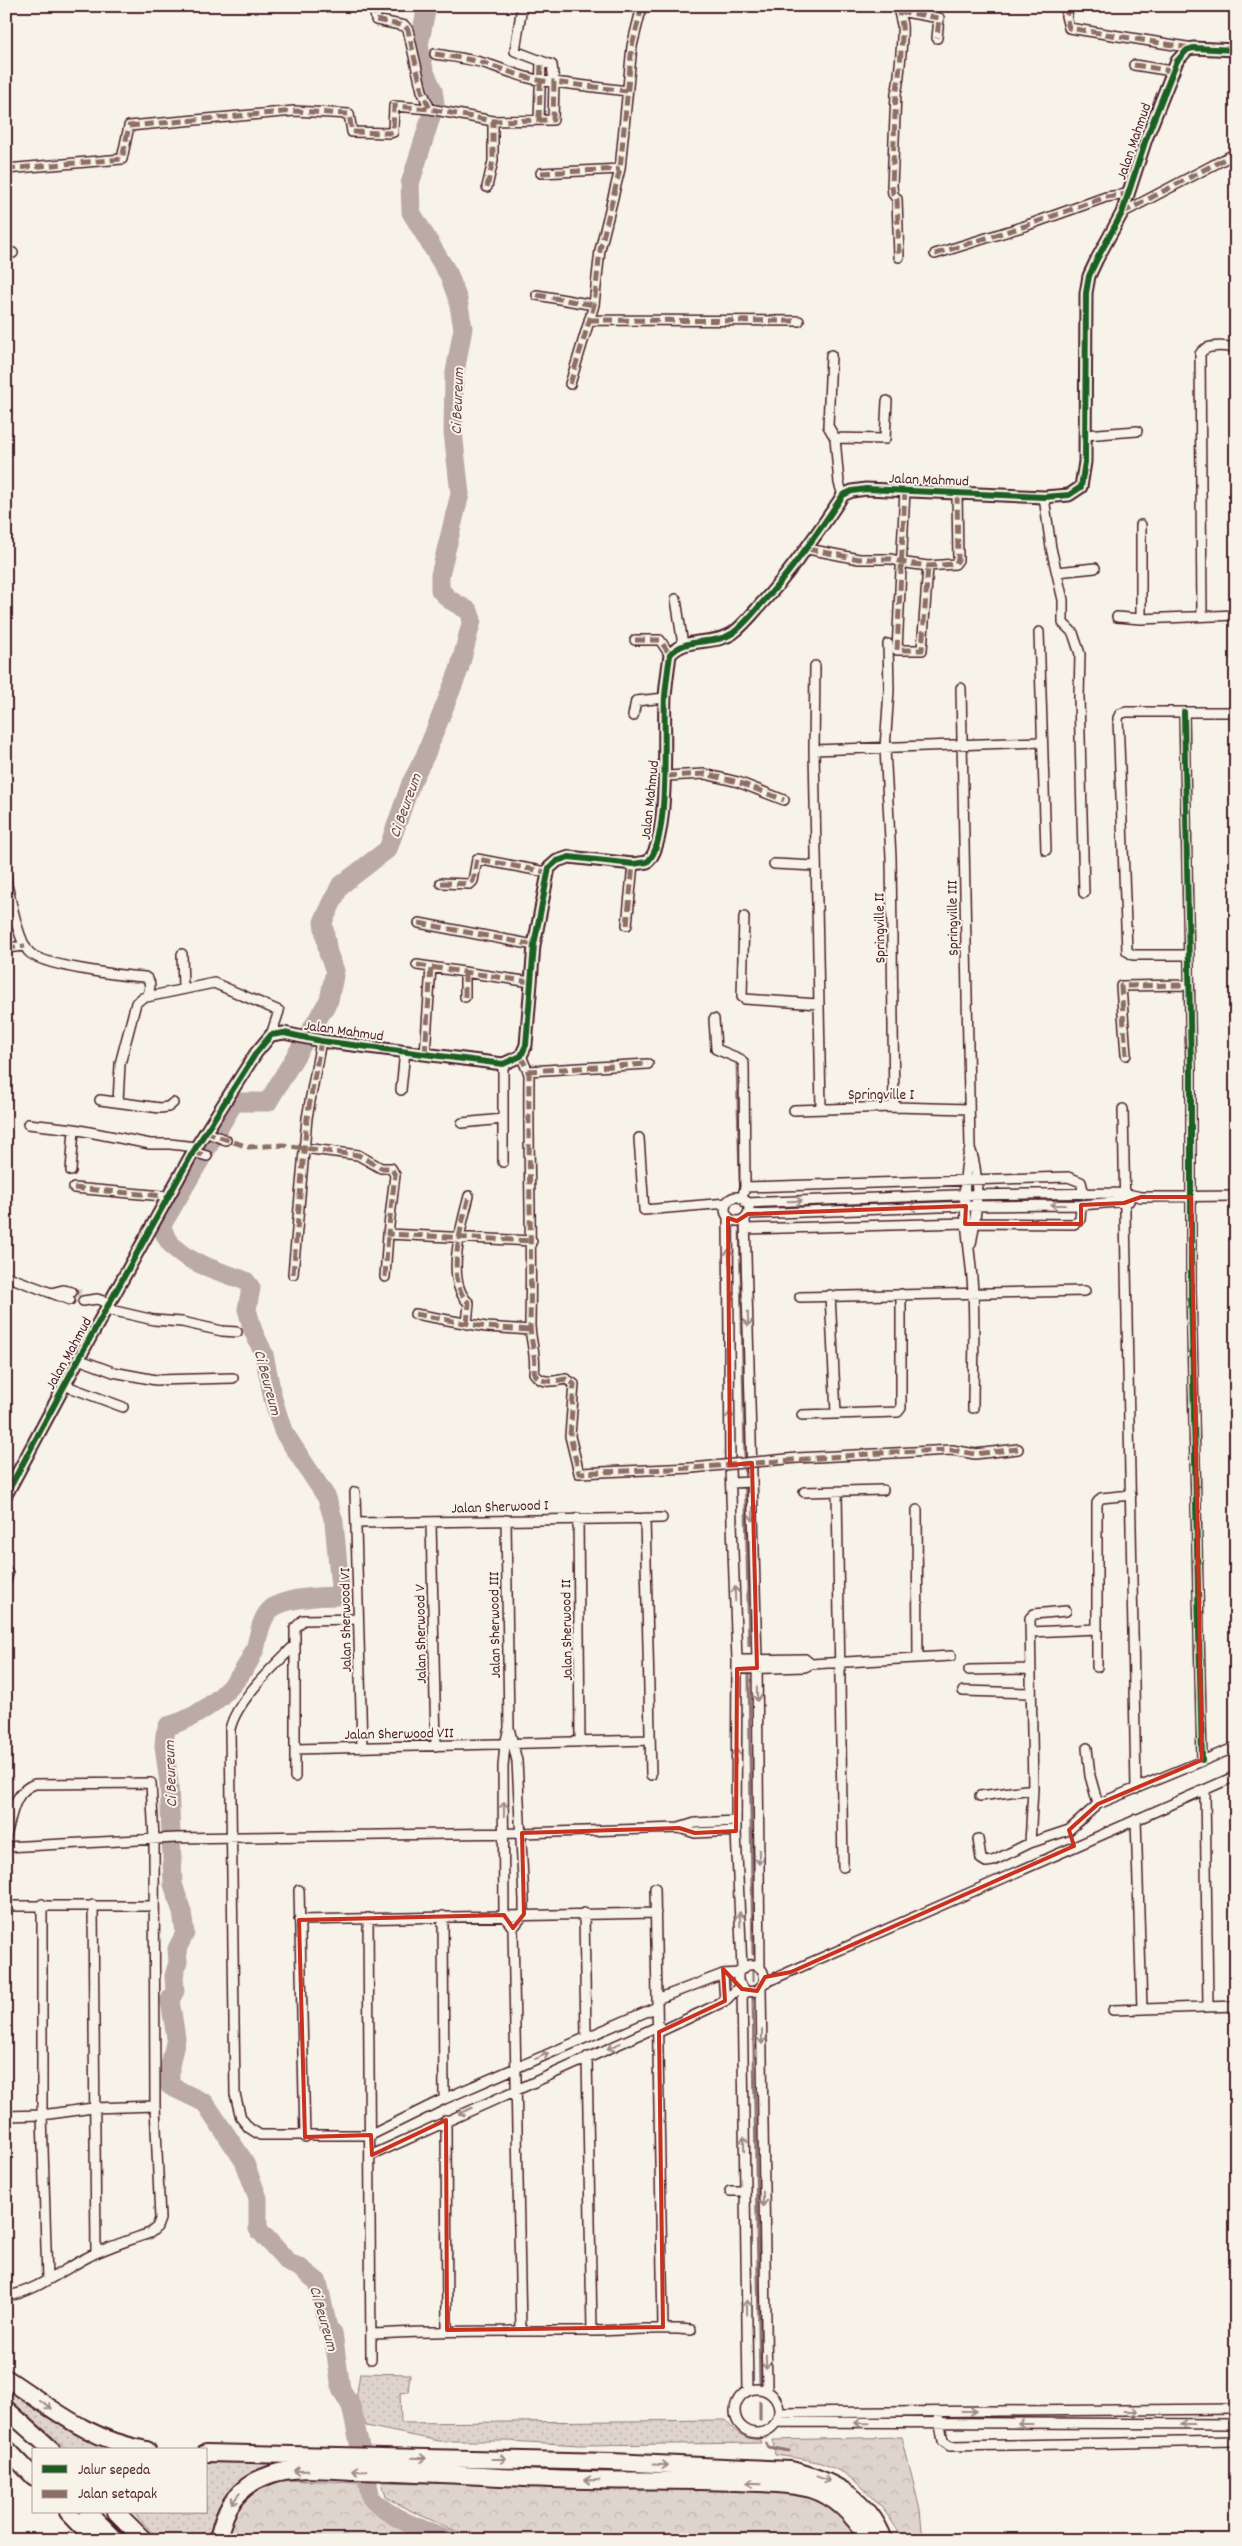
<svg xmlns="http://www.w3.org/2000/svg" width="1242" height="2546" viewBox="0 0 1242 2546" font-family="Dekko,sans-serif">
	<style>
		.grass { fill: url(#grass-dots); stroke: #947a7c }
		.forest { fill: url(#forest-crowns); stroke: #947a7c }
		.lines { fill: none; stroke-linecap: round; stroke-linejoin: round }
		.stream { stroke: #8e7275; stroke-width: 3 }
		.river { stroke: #bcaaa7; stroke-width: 19 }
		.minor-tunnel { stroke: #d4c9c2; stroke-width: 9; stroke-dasharray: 9 4.5; stroke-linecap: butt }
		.minor-casing { stroke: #4a1f2b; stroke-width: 12 }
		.tertiary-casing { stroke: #4a1f2b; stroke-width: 15 }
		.motorway-casing { stroke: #4a1f2b; stroke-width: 20 }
		.minor { stroke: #f7f3e8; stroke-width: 9 }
		.tertiary { stroke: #f7f3e8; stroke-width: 11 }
		.motorway { stroke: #f7f3e8; stroke-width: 16 }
		.minor-bridge-casing { stroke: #4a1f2b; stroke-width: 12; stroke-linecap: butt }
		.minor-bridge { stroke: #f7f3e8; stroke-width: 9 }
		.quiet { stroke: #8d6e63; stroke-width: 5; stroke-dasharray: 10 5; stroke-linecap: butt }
		.cycleway-casing { stroke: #f7f3e8; stroke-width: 9 }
		.cycleway { stroke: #1b5e20; stroke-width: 6 }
		.oneway { stroke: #a0898a }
		.marked { fill: none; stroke: #c8321e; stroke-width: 4; stroke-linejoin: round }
		.labels { text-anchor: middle; stroke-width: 4; stroke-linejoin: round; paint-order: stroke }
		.street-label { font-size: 15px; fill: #4a1f2b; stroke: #f7f3e8 }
		.water-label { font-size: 16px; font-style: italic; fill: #6c4950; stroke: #f7f3e8 }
	</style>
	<defs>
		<pattern id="grass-dots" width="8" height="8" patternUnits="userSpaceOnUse" patternTransform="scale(1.25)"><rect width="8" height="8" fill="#ded4cc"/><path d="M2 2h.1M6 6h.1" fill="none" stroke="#c0b6af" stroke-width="1.8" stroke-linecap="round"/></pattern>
		<pattern id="forest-crowns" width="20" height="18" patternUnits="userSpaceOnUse" patternTransform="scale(1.25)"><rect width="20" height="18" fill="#ded4cc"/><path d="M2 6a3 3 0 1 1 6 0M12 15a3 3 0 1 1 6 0" fill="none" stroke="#c0b6af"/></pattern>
	</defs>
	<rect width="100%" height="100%" fill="#f7f3e8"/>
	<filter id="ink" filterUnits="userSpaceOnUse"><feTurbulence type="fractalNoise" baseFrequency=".02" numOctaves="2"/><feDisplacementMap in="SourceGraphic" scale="10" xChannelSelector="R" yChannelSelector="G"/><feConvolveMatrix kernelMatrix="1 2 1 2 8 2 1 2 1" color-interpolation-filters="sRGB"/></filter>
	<g filter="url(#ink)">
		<path class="grass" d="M360,2373L410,2374L408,2392L400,2393L401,2423L725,2420C736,2432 742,2439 760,2440L761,2443L580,2445L509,2441H439L366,2426L356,2400Z
			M6,2385L119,2450H68L6,2396Z
			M206,2460L286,2463C274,2468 259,2469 248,2475C224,2490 212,2513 209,2540H159L133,2512H206Z"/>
		<path class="forest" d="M902,2437L920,2510L923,2540H903C885,2506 855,2472 817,2462C803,2458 788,2457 775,2455L773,2440Z
			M283,2480L359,2482C366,2520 393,2523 423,2540H228L230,2520L250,2494Z
			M382,2482L791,2491C829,2501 841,2503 861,2540H473C445,2524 414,2515 386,2497Z"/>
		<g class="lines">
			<path class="stream" d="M737,1063L740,1181
				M740,1226L749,1645
				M749,1673L753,1954
				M753,1981V1970
				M753,1997L760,2383
				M760,2420V2402
				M766,2443L768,2447L789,2451"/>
			<path class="river" d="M427,6L419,45L424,70L433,90L435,104L410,184L411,212L449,275L458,300L463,328L454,378L453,432L460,494L440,575V590L450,600L469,611L472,620L459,670L425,756L411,783L388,849L340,886L323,922L328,953L335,971L329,1000L268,1102H239L233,1104L162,1225C168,1260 216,1269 246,1281L251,1288L247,1309L253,1331L264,1354L273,1399L283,1431L327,1498L334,1522L340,1587L337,1596C321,1596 282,1598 270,1610C260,1620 259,1636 255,1649C241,1684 205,1716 168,1726L165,1734L164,1746L169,1783L173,1884L182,1912L185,1933L177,1949L178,1962L174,1976L175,1991L170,2000L176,2038L170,2066V2086L205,2103L244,2161L258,2198V2229L289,2263L299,2267L318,2282L328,2328L333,2333L341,2389L351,2406L371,2498C390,2519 426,2531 452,2540"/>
			<path class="minor-tunnel" d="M72,1292L85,1294"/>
			<g class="minor-casing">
				<path id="minor" d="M378,6L375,13L376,20L405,26L408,30L422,91L430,109
					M899,6C898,14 901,18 902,25C903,33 899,86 896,93L892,186L893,194L897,199L899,257
					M1070,6L1066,16L1069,28L1193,48
					M899,11L939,18L937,38
					M435,54C453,57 473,59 490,65C511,72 531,81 554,82L552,65L515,51L522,6
					M1134,65L1172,71
					M539,120L541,61
					M6,169L122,159L129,126L294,111L349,114L352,132L390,133L393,132L394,106L430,109L493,121L553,120L554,82L627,91
					M541,173L620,169
					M487,187L493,161V121
					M1122,213L1236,153
					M6,252L13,253
					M935,254L1025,226L1106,197L1128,194
					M537,295L594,305
					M589,320L799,321
					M831,355L828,426L835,438L839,483L843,495
					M570,384L594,305L600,250L620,169L632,46L642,6
					M1085,435L1137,431
					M835,438L885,439L887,401
					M905,490L897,650H922L928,566
					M1044,497L1051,548L1063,600V623L1073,633L1080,654L1079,697L1084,893
					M1141,525V619
					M808,549L859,559H891L906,563L928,566L955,564L958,560L957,492
					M1057,572L1095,568
					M676,599L683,645
					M1202,616L1200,354C1206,343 1225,347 1236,347
					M1117,617L1141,619L1236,615
					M1039,632L1046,850
					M635,640H660L670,655
					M888,644L889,690L885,748L891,857L894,1107
					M815,666L814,750L821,1109
					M961,688L970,1148C957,1195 971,1245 973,1293C975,1331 973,1370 973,1408
					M1184,712L1191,1069V1291L1202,1760
					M633,716L636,701L665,698
					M814,750L1041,742
					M666,776L705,774L738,782L784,800
					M774,864L816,866
					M6,876L7,885C12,903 17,936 28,951C39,966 124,976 145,977C152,981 150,990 147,997
					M441,883L470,884L473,881L477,859L546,872
					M744,917L742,997L745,999L818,1004
					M419,923L534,945
					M627,925L633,864
					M6,948L25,946
					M182,954L183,989
					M1188,955H1133L1127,951L1118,718L1120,714L1126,712H1236
					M417,965L531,982
					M465,997V973
					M714,1019L716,1049L740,1059L744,1064L745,1187L742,1199
					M425,1054L431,967
					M1126,1055L1121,986L1188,985
					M521,1056L529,1074C528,1158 532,1241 530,1324C530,1340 537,1357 534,1373C542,1385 553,1381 566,1379L574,1384L570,1436L579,1473L692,1468
					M503,1064V1162
					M528,1071L648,1064
					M401,1090L405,1051
					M100,1100L160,1108L168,1107L173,1103
					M118,1102L120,1064L136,1003L142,998L214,983L279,1011L271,1035
					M1123,1109L1136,1789
					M794,1110L894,1107L969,1109
					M462,1123L503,1119
					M28,1124L74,1129L150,1144H170L196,1147
					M205,1132L226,1140
					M639,1138L644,1210L727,1203
					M304,1148L358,1155L381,1168H391L395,1175L388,1234L532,1241
					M970,1148C981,1177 977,1214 971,1244
					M193,1152L207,1156
					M71,1171L74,1129
					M745,1187L1068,1177L1081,1182L1084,1194
					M74,1188L163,1196L168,1198
					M725 1209a12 12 0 1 1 24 0a12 12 0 1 1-24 0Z
					M746,1203L957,1195L1123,1193L1141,1197L1236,1196
					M748,1214L966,1206L1081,1205L1129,1201
					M728,1218L730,1468L737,1660L736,1831L742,1968
					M745,1218L757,1660L760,1967
					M746,1229L965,1223L1074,1224L1080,1220L1081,1205
					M293,1274L307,1118L321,1041
					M6,1276L70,1300
					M385,1277L388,1234
					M51,1293L63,1290L72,1292
					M830,1295L836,1413
					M800,1297L1085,1291
					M83,1301L97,1299L109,1303
					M106,1309L154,1320L182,1322L222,1331L237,1332
					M415,1314L486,1327L530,1330
					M467,1324L469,1303C444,1282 462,1224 469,1196
					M78,1359L113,1372L156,1380L233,1378
					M64,1385L123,1407
					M802,1415L898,1412L901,1408V1294
					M797,1458L952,1450L975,1454L1018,1449
					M731,1483L752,1482
					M355,1492L362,1747
					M804,1492L883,1490
					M837,1492L843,1867
					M917,1510L918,1657
					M578,1518L580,1741
					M645,1518L651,1775
					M506,1520L509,1728L517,1761L524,1900V1914L513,1928
					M431,1522L436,1746
					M356,1523L662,1518
					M6,1570L8,1574L6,1582
					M1031,1632L1097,1629
					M294,1646C273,1667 237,1700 230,1729L235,2094L241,2118L249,2128L260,2135H371L444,2099L657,2007
					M737,1660L805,1659L811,1664
					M1097,1667V1503L1101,1498L1131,1495
					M737,1669L805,1667L811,1664L951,1656
					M969,1670L1030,1669
					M963,1691L1031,1693
					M509,1728L505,1744L503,1767L504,1915L513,1928L521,2330
					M1087,1748L1090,1776L1098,1804
					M295,1749L650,1740
					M295,1777V1628L303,1620L358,1619
					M1205,1790L1208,2007
					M980,1796L1033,1789
					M1136,1819L1142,2009
					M736,1821L695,1823L679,1828L695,1833L736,1831
					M6,1836C12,1816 13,1791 35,1784L151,1783L154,1839L155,2106L160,2219L157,2227L150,2233C133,2239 114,2245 96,2253C71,2264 33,2294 6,2296
					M978,1839L981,1859L986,1862L993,1861L1030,1843L1069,1830L1098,1804L1236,1747
					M1030,1843L1033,1789L1030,1618L1034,1614L1066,1611
					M6,1847L176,1838L522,1833L679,1828
					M655,1888L663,2327
					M299,1890L305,2137
					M42,1904V2115L47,2280
					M93,1905L96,2253
					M6,1906H153
					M584,1913L586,2037
					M443,1916L444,2099
					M368,1918L371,2359
					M299,1920L656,1913
					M723,1974L725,2001
					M764,1983L1236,1776
					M761,1988L767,2390
					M742,1989L748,2391
					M657,1999L723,1974L738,1973C749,1958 767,1965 764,1983L757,1991L747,1992L738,1982V1973
					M1113,2010L1236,2006
					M659,2032L725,2001L740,1986
					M587,2057L592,2331
					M6,2116L42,2115L93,2108L155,2106
					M446,2120L447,2330
					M372,2155L659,2026
					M730,2191H745
					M372,2334C444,2330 516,2331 589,2331C624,2331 657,2326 691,2330
					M735 2411a22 22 0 1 1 44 0a22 22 0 1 1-44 0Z
					M780,2413L1236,2409
					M939,2419L943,2441L950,2446L1236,2441
					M777,2422L1236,2424"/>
			</g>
			<g class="tertiary-casing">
				<path id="tertiary" d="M6,1495L85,1347L193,1152L256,1053L271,1035L284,1033L321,1041L503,1064L521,1056L526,1045L534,945L549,868L557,861L569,857L633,864L647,862C671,844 663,728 665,697C666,683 668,669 670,655C685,636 714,646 733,633C744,625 753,613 763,602C793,569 818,533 843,495L852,491L866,489L1044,497L1069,495L1081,487L1085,462L1086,293L1089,276L1097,259L1122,213L1146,139L1177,61L1187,50L1193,48L1236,50"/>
			</g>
			<g class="motorway-casing">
				<path id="motorway" d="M6,2378C55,2410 87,2439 147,2450
					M6,2409L52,2450
					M6,2448L34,2477
					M206,2453L611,2462L791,2470C831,2480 869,2498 884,2540
					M68,2512L95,2540
					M88,2512L116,2540
					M116,2512L144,2540
					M218,2540C225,2506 238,2485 272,2474C296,2466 329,2470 354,2471C432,2472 510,2479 588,2480C637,2481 686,2480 736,2482C760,2483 786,2483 811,2489C837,2497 855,2517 869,2540"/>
			</g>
			<use href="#minor" class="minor"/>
			<use href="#tertiary" class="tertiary"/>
			<use href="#motorway" class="motorway"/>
			<g class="minor-bridge-casing">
				<path id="minor-bridge" d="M692,1468L797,1458"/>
			</g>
			<use href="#minor-bridge" class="minor-bridge"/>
			<path class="quiet" d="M378,6L375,13L376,20L405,26L408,30L422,91L430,109
				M899,6C898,14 901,18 902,25C903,33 899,86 896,93L892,186L893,194L897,199L899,257
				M1070,6L1066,16L1069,28L1191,48
				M899,11L939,18L937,38
				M435,54C453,57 473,59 490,65C511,72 531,81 554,82
				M1134,65L1172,71
				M539,120L541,61
				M6,169L122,159L129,126L294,111L349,114L352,132L390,133L393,132L394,106L430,109L493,121L553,120L554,82L627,91
				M541,173L620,169
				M487,187L493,161V121
				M1122,213L1236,153
				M6,252L13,253
				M935,254L1025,226L1106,197L1128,194
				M537,295L594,305
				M589,320L799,321
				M570,384L594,305L600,250L620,169L632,46L642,6
				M905,490L897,650H922L928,566
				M808,549L859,559H891L906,563L928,566L955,564L958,560L957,492
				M635,640H660L670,655
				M666,776L705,774L738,782L784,800
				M441,883L470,884L473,881L477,859L546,872
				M419,923L534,945
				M627,925L633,864
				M6,948L25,946
				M417,965L531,982
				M465,997V973
				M425,1054L431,967
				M1126,1055L1121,986L1188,985
				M521,1056L529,1074C528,1158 532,1241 530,1324C530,1340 537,1357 534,1373C542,1385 553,1381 566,1379L574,1384L570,1436L579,1473L692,1468L894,1452L952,1450L975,1454L1018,1449
				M528,1071L648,1064
				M205,1132L248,1147L283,1145L340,1153L358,1155L381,1168H391L395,1175L388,1234L532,1241
				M193,1152L207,1156
				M74,1188L163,1196L168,1198
				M293,1274L307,1118L321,1041
				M385,1277L388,1234
				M415,1314L486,1327L530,1330
				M467,1324L469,1303C444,1282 462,1224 469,1196
				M6,1570L8,1574L6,1582"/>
			<g class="cycleway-casing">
				<path id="cycleway" d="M1184,712L1191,1069V1291L1202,1760
					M6,1495L85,1347L193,1152L256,1053L271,1035L284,1033L321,1041L503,1064L521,1056L526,1045L534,945L549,868L557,861L569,857L633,864L647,862C671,844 663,728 665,697C666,683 668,669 670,655C685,636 714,646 733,633C744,625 753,613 763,602C793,569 818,533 843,495L852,491L866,489L1044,497L1069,495L1081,487L1085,462L1086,293L1089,276L1097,259L1122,213L1146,139L1177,61L1187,50L1193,48L1236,50"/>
			</g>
			<use href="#cycleway" class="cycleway"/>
		</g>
		<defs><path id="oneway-shaft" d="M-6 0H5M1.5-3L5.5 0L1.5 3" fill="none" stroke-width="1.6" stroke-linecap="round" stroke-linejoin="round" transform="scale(1.25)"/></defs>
		<g class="oneway">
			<use href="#oneway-shaft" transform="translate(795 1201) rotate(-2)"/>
			<use href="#oneway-shaft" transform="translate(1058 1205) rotate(180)"/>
			<use href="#oneway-shaft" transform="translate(917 1207) rotate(178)"/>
			<use href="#oneway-shaft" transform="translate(729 1256) rotate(-90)"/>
			<use href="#oneway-shaft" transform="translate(748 1319) rotate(89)"/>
			<use href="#oneway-shaft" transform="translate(730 1419) rotate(-90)"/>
			<use href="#oneway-shaft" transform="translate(753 1514) rotate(89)"/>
			<use href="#oneway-shaft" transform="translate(735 1594) rotate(-92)"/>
			<use href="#oneway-shaft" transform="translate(757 1694) rotate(89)"/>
			<use href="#oneway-shaft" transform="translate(736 1756) rotate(-89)"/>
			<use href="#oneway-shaft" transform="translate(504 1809) rotate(-89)"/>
			<use href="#oneway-shaft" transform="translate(759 1857) rotate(89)"/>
			<use href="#oneway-shaft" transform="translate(740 1919) rotate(-93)"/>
			<use href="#oneway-shaft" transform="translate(762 2037) rotate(90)"/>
			<use href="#oneway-shaft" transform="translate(614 2046) rotate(156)"/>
			<use href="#oneway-shaft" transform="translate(542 2056) rotate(-24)"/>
			<use href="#oneway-shaft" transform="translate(465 2111) rotate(156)"/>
			<use href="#oneway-shaft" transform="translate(744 2144) rotate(-91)"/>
			<use href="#oneway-shaft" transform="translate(763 2199) rotate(89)"/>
			<use href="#oneway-shaft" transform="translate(747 2307) rotate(-91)"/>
			<use href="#oneway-shaft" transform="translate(766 2362) rotate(89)"/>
			<use href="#oneway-shaft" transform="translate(46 2405) rotate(35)"/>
			<use href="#oneway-shaft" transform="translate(969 2411)"/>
			<use href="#oneway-shaft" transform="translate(1131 2411)"/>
			<use href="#oneway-shaft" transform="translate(862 2423) rotate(-179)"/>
			<use href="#oneway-shaft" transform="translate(1025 2424) rotate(-180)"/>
			<use href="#oneway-shaft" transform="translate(1187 2424) rotate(-180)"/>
			<use href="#oneway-shaft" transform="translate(419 2458) rotate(2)"/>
			<use href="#oneway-shaft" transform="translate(499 2459)"/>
			<use href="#oneway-shaft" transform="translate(661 2465) rotate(3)"/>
			<use href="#oneway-shaft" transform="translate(301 2471) rotate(179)"/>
			<use href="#oneway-shaft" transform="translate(359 2471) rotate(-179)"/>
			<use href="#oneway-shaft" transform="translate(823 2479) rotate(22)"/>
			<use href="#oneway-shaft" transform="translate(592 2480) rotate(-179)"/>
			<use href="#oneway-shaft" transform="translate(754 2483) rotate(-178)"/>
			<use href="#oneway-shaft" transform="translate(236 2498) rotate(129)"/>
		</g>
	</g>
	<path class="marked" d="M1141,1197H1191L1202,1760L1098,1804L1069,1830L1074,1846L791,1972L765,1977L757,1991L742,1989L723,1969L725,2001L659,2032L663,2327L447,2330L446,2120L372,2155L371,2135L305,2137L299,1920L504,1915L513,1928L524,1914L522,1833L679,1828L695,1833L736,1831L737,1669L757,1668L752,1463L730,1465L728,1218L737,1221L748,1214L966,1206L965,1224H1081V1205L1124,1203Z"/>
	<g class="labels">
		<g class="street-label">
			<text transform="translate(1133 141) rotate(-71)" y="5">Jalan Mahmud</text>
			<text transform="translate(929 479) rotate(2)" y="5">Jalan Mahmud</text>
			<text transform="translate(649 800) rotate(-84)" y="5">Jalan Mahmud</text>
			<text transform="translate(952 918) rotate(-91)" y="5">Springville III</text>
			<text transform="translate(879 928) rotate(-91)" y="5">Springville II</text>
			<text transform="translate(344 1030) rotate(8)" y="5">Jalan Mahmud</text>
			<text x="881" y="1099">Springville I</text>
			<text transform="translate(68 1353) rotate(-61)" y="5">Jalan Mahmud</text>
			<text transform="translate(500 1506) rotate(-2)" y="5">Jalan Sherwood I</text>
			<text transform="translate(345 1620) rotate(-91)" y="5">Jalan Sherwood VI</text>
			<text transform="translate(494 1625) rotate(-91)" y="5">Jalan Sherwood III</text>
			<text transform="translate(566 1630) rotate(-91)" y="5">Jalan Sherwood II</text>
			<text transform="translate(420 1634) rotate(-91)" y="5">Jalan Sherwood V</text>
			<text transform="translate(399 1733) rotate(-1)" y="5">Jalan Sherwood VII</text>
		</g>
		<g class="water-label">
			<text transform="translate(456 401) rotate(-88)" y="6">Ci Beureum</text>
			<text transform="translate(404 805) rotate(-70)" y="6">Ci Beureum</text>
			<text transform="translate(269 1382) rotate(75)" y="6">Ci Beureum</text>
			<text transform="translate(169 1774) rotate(-92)" y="6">Ci Beureum</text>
			<text transform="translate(325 2318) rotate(74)" y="6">Ci Beureum</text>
		</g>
	</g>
	<rect width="1242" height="2546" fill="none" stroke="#f7f3e8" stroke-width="25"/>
	<rect x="12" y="12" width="1217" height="2521" fill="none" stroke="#4a1f2b" stroke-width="2" filter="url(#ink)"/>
	<rect x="32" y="2448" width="175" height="65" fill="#f7f3e8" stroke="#b29e9c"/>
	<rect x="42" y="2465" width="25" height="8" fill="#1b5e20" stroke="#b29e9c"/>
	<text x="78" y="2474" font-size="15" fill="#4a1f2b">Jalur sepeda</text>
	<rect x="42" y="2490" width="25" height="8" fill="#8d6e63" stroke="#b29e9c"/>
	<text x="78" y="2498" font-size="15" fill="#4a1f2b">Jalan setapak</text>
</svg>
